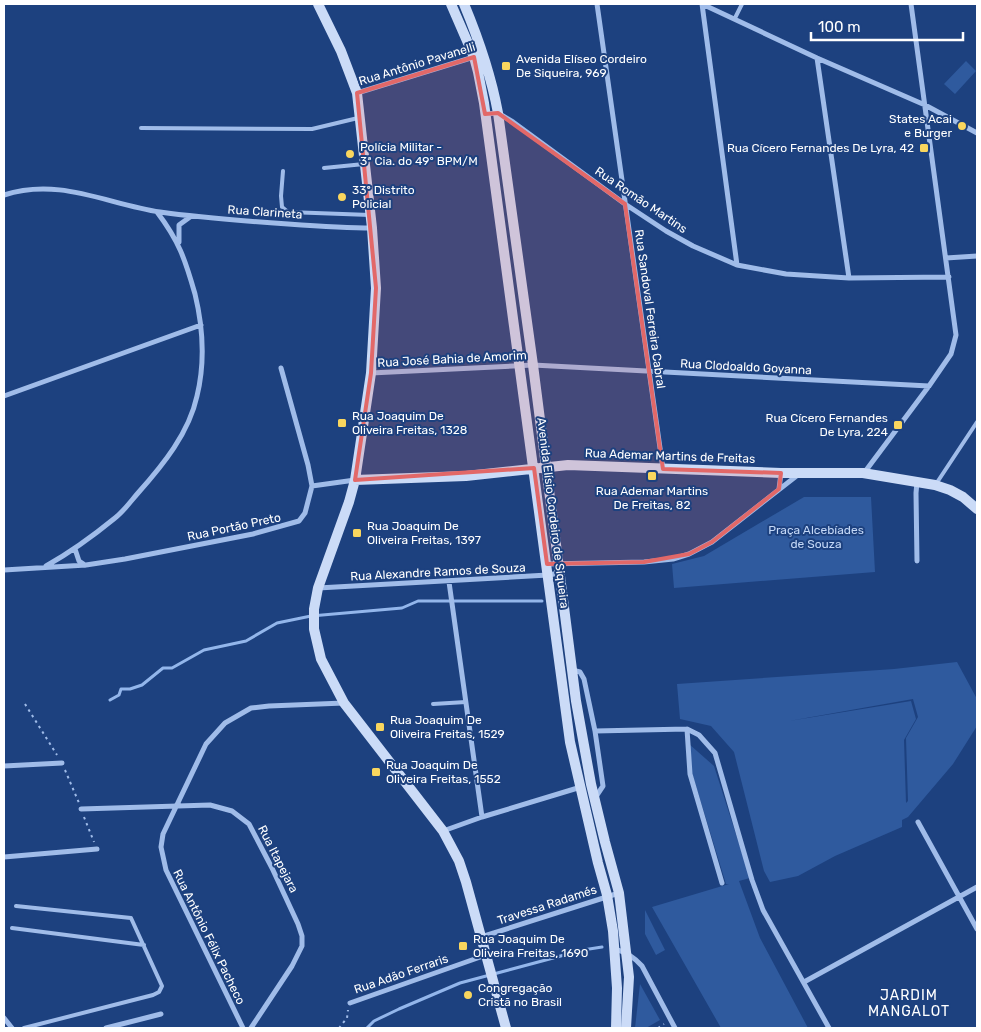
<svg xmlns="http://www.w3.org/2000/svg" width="981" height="1032" viewBox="0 0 981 1032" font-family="Rubik,sans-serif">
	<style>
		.green { fill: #2f5a9e; fill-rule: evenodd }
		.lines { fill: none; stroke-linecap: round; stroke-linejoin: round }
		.stream { stroke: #93b6eb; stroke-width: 3 }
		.path { stroke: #a0bce9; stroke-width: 2; stroke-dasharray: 2.5 4; stroke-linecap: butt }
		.lane { stroke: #a0bce9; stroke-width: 4 }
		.street { stroke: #a0bce9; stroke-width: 5 }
		.secondary { stroke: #cbdbf7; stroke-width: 10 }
		.marked { fill: #e26868; fill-opacity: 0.2; stroke: #e26868; stroke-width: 4; stroke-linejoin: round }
		.poi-dot { fill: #f9d65e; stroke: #1d417f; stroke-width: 2 }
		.labels { text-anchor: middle; stroke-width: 4; stroke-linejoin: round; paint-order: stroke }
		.poi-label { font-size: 12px; fill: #fff; stroke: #1d417f; text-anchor: start }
		.street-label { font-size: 12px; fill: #fff; stroke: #1d417f }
		.park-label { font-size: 12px; fill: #c4d8f7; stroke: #1d417f }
		.neighbourhood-label { font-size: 14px; letter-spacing: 1px; fill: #fff; stroke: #1d417f }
	</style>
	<rect width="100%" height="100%" fill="#1d417f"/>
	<path class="green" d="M966,61L976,71L955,94L944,84Z
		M804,497H871L875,572L674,588L672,564L704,556Z
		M957,662L977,699V726L953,764L908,817L902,820V827L835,856L798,876L770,882L764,871L734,752L711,726L680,719L677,684L894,669ZM913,699L918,717L906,738L908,801L906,803L904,740L916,719L911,701L789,721Z
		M689,744L714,766L750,878L739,881L760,938L808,1028H721L652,907L729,884H726L692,773Z
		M645,910L665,950L656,955L645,934Z
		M640,984L660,1020L646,1028H635Z"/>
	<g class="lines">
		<path class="stream" d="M110,700L119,695L121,689H130L142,685L163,668H172L204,650L246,641L277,623L311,616L402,608L418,601H542
			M367,1028L374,1021L399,1009L460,983L583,950L602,947"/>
		<path class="path" d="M25,704L57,755
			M65,770L79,803
			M84,817L94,842
			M339,1028L347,1018L348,1010
			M658,1028L664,1024"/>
		<path class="lane" d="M735,18L742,4
			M141,128L312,129L358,118
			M324,168L364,164
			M283,171L281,196L282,207L288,212L370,215
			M936,484L977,422
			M433,704L466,702
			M16,906L131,918L162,986L159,992L153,995L24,1028
			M12,928L144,945"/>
		<path class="street" d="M597,4L663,469
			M702,4L817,58L925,105L977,133
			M702,4L737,265
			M817,58L849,278
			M357,93L474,57
			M486,114L498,113L513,122L625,204L666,231L693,246L737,265L786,274L849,278L949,277
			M4,195C59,177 107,204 160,212C202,218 245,221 288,224C316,226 344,228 372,228
			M179,242V225L190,217
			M946,258L977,256
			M371,373L533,365L929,386
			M4,396L201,325
			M864,473L929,386L951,354L956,335L911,4
			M917,482L916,493L917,561
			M312,486L355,480
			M779,489L781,473
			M75,549L79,561L85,565
			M547,564L644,562L673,559L689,554L712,542L799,474
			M46,566C71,552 93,536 115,518C124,511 131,501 138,493C163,465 189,433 197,396C205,363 203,327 195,294C185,259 179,241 157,212
			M4,570L86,565L125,559L253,534L299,521L305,513L312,486L308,465L281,368
			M449,582L482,817
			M318,588L548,575L560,573
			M572,670L580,672L584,679L595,731L603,786L595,798
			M687,729L690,774L722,883
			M595,731L687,729L699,735L715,753L752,880L763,910L829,1028
			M4,766L62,763
			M81,809L210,805L232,811L249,824L272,868L298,924L302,936V946L292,966L251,1028
			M918,822L977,929
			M443,831L482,817L581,787
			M4,857L97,849
			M481,937L619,893
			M615,949C627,953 634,957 642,966L675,1028
			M804,982L977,887
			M350,1003L486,955
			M4,1018L12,1028
			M106,1028L161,1014
			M243,1028L166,870L161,847L163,834L206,744L225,723L251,708L269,706L344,703"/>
		<path class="secondary" d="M318,4L341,51L357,93L372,228L376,288L371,373L355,480L349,502L318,588L314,609V629L321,659L344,703L443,831L459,861L466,882L506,1028
			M451,4L474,57L478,72L484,103L570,742L598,863L607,895L613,931L617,988L616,1028
			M464,4C479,40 491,75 498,113L533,365L576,701L591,784L605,842L619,893L629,977L626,1028
			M355,480L466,476L568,465L781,473H863L935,485L950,490L963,497L977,509"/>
	</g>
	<path class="marked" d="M474,57L485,114L498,113L625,204L663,469L781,473L779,489L712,542L689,554L644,562L547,564L534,468L355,480L371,373L376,288L357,93Z"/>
	<g class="poi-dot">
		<rect x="501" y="61" width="10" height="10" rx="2.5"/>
		<circle cx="962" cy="126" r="5"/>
		<rect x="919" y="143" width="10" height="10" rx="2.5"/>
		<circle cx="350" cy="154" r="5"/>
		<circle cx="342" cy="197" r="5"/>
		<rect x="337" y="418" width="10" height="10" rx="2.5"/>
		<rect x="893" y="420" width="10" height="10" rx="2.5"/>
		<rect x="647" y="471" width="10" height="10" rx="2.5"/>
		<rect x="352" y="528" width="10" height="10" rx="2.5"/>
		<rect x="375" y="722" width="10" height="10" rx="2.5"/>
		<rect x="371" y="767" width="10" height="10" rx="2.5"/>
		<rect x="458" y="941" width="10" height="10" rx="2.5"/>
		<circle cx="468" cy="995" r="5"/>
	</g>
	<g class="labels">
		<g class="poi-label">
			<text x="516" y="63">Avenida Elíseo Cordeiro<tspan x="516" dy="14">De Siqueira, 969</tspan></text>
			<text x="952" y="123" text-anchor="end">States Acai<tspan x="952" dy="14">e Burger</tspan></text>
			<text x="360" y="151">Polícia Militar -<tspan x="360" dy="14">3ª Cia. do 49º BPM/M</tspan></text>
			<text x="914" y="152" text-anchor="end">Rua Cícero Fernandes De Lyra, 42</text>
			<text x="352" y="194">33º Distrito<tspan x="352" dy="14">Policial</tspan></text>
			<text x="352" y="420">Rua Joaquim De<tspan x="352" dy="14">Oliveira Freitas, 1328</tspan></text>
			<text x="888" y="422" text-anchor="end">Rua Cícero Fernandes<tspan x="888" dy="14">De Lyra, 224</tspan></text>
			<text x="652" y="495" text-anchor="middle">Rua Ademar Martins<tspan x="652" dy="14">De Freitas, 82</tspan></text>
			<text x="367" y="530">Rua Joaquim De<tspan x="367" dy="14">Oliveira Freitas, 1397</tspan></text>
			<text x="390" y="724">Rua Joaquim De<tspan x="390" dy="14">Oliveira Freitas, 1529</tspan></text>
			<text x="386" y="769">Rua Joaquim De<tspan x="386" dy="14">Oliveira Freitas, 1552</tspan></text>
			<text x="473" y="943">Rua Joaquim De<tspan x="473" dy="14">Oliveira Freitas, 1690</tspan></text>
			<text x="478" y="992">Congregação<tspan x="478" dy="14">Cristã no Brasil</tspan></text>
		</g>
		<g class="street-label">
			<text transform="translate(417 64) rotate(-17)" y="4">Rua Antônio Pavanelli</text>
			<text transform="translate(641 200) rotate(34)" y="4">Rua Romão Martins</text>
			<text transform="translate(265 212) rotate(4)" y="4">Rua Clarineta</text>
			<text transform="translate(650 309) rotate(82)" y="4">Rua Sandoval Ferreira Cabral</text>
			<text transform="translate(452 359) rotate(-3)" y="4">Rua José Bahia de Amorim</text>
			<text transform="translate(746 367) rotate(3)" y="4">Rua Clodoaldo Goyanna</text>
			<text transform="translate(670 456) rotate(2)" y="4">Rua Ademar Martins de Freitas</text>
			<text transform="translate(553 513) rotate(83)" y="4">Avenida Elísio Cordeiro de Siqueira</text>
			<text transform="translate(234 527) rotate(-12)" y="4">Rua Portão Preto</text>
			<text transform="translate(438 572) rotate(-3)" y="4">Rua Alexandre Ramos de Souza</text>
			<text transform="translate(278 859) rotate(63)" y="4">Rua Itapejara</text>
			<text transform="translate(547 905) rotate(-18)" y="4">Travessa Radamés</text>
			<text transform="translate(209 937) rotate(64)" y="4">Rua Antônio Félix Pacheco</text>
			<text transform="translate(401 974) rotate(-19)" y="4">Rua Adão Ferraris</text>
		</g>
		<g class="park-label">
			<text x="816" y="534">Praça Alcebíades<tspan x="816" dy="14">de Souza</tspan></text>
		</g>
		<g class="neighbourhood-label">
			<text x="909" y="1000">JARDIM<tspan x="909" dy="16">MANGALOT</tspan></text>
		</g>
	</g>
	<rect width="981" height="1032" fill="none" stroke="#ffffff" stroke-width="10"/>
	<path d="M811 32v8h152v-8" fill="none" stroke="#ffffff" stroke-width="2.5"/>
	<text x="818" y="32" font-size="15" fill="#ffffff" stroke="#1d417f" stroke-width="4" paint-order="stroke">100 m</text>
</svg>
